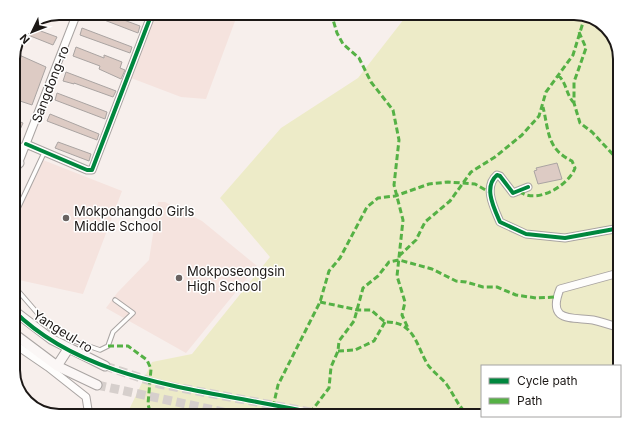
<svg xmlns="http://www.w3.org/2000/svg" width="633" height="429" viewBox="0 0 633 429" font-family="Inter,sans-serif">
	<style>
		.education { fill: #f5e3de }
		.green { fill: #edebc8 }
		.building { fill: #ddcbc4; stroke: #aaa4a2 }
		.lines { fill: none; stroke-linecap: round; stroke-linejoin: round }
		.secondary-tunnel { stroke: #d6cfcc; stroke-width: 9; stroke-dasharray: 9 4.5; stroke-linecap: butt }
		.lane-casing { stroke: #a9a4a2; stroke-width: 5.5 }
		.street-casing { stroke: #a9a4a2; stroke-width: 9 }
		.secondary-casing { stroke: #a9a4a2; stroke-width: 11 }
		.lane { stroke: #fefdfc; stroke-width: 3.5 }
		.street { stroke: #fefdfc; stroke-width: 7 }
		.secondary { stroke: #fbf7f6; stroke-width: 9 }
		.quiet { stroke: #55b145; stroke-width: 3; stroke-dasharray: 6 3; stroke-linecap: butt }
		.cycleway-casing { stroke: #fff; stroke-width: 6 }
		.cycleway { stroke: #00873e; stroke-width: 4 }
		.poi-dot { fill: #696361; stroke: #fff; stroke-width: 1.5 }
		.labels { text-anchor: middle; stroke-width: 3; stroke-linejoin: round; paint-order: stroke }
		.street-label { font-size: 13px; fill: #1c1816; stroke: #fff }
		.poi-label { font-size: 13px; fill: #1c1816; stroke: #fff; text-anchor: start }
		.rim { fill: none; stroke: #1c1816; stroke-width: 2 }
	</style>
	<rect width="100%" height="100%" fill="#f7efec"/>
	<path class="education" d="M156,13H238L206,99L181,97L131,78Z
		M43,160L122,191L83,294L19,280L13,276V226Z
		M158,202H165L202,221L257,266L186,353L106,308L117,293L149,260Z"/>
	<path class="green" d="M406,13H574L600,21L620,56V366H482V416H126L152,362L192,354L270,257L220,198L281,128L358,78L404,19Z"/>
	<path class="building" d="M86,13H105L140,26L138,33Z
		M27,26L57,37L53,45L23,33Z
		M82,28L132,47L130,53L80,35Z
		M76,47L104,58V55L122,62L120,68L125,70L121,79L99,69L100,66L73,56Z
		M17,54L46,67L32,105L14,99L16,93L13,90L20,71L13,68Z
		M66,72L116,91L113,97L74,83V84L63,81Z
		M57,93L107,112L105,119L55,100Z
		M50,114L99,134L97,140L47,121Z
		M13,119L23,123L19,132L13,130Z
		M58,142L91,154L89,161L55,148Z
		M557,163L562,179L538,184L534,171L537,170L536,168Z"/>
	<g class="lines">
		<path class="secondary-tunnel" d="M105,366L159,384L332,416
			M97,385L242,416"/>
		<g class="lane-casing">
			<path id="lane" d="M13,219L44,153
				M13,285L52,330L60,336L100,350L108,346L113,332L133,313L115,300"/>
		</g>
		<g class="street-casing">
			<path id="street" d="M26,144L87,170H92L152,13
				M13,154L26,145
				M13,177L77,13
				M528,187L513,193L500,176L497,175C483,187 494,208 500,222L526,234L565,238L620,228
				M620,268L615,274L560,289C547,322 570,317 593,320C602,322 611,325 620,328
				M13,343L48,367L86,397L89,416"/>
		</g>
		<g class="secondary-casing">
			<path id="secondary" d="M13,161L19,163
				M13,310L51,339L105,366
				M13,333L57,366L97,385
				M57,366L68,349"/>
		</g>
		<use href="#lane" class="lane"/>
		<use href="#street" class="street"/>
		<use href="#secondary" class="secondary"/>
		<path class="quiet" d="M331,13L337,33L343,44L359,58L371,82L393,110L399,140L394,185L403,220L397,276L405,302L402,315L408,328
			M579,32L586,48L574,82V103L580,123L592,132L620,162
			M558,75C567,83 566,95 574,103
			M521,190L522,193C539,203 569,185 575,168L572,161C547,149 549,132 543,107
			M399,256L416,240L425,222L450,201L471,172L495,157L522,135L539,116L546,92L573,55L585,16
			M320,302L358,310H371L385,322C415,321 416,346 428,365C433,372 442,378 447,385C456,398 457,405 469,416
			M108,346H128L147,360L151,369L148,404L151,416
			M338,351L355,350L374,341L385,322
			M310,413L329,388L331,367L338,351L339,341L354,321L363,288L378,276L389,262L399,260L432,269L456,281L466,282L483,287H497L516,295L536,298L556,297
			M271,416L278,385L320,302L329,271L340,258L367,207L378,198L395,196L429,184L448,182L475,184L491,193"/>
		<g class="cycleway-casing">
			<path id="cycleway" d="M26,144L87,170H92L152,13
				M528,187L513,193L500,176L497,175C483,187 494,208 500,222L526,234L565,238L620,228
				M13,310C70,367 154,383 230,397C264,403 298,410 332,416"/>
		</g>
		<use href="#cycleway" class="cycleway"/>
	</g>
	<g class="poi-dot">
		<circle cx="66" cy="218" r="4"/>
		<circle cx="179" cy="278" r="4"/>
	</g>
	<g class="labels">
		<g class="street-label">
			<text transform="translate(50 84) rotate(-69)" y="5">Sangdong-ro</text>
			<text transform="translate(63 331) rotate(32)" y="5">Yangeul-ro</text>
		</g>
		<g class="poi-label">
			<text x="74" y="216">Mokpohangdo Girls<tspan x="74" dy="15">Middle School</tspan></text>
			<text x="187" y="276">Mokposeongsin<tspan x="187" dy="15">High School</tspan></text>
		</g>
	</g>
	<path d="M0 0H633V429H0ZM59 20H574A39 39 0 0 1 613 59V370A39 39 0 0 1 574 409H59A39 39 0 0 1 20 370V59A39 39 0 0 1 59 20Z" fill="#fff" fill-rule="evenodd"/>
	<path class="rim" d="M59 20H574A39 39 0 0 1 613 59V370A39 39 0 0 1 574 409H59A39 39 0 0 1 20 370V59A39 39 0 0 1 59 20Z"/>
	<rect x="481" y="365" width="140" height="52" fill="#ffffff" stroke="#a4a3a2"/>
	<rect x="489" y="378" width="20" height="6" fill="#00873e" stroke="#a4a3a2"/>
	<text x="517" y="385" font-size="12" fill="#1c1816">Cycle path</text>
	<rect x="489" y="398" width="20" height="6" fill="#55b145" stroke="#a4a3a2"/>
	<text x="517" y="405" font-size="12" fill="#1c1816">Path</text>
	<g transform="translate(32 32) rotate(227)" stroke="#ffffff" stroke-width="3" paint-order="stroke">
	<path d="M0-3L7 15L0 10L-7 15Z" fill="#1c1816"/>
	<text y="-6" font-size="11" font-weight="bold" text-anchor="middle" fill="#1c1816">N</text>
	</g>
</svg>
